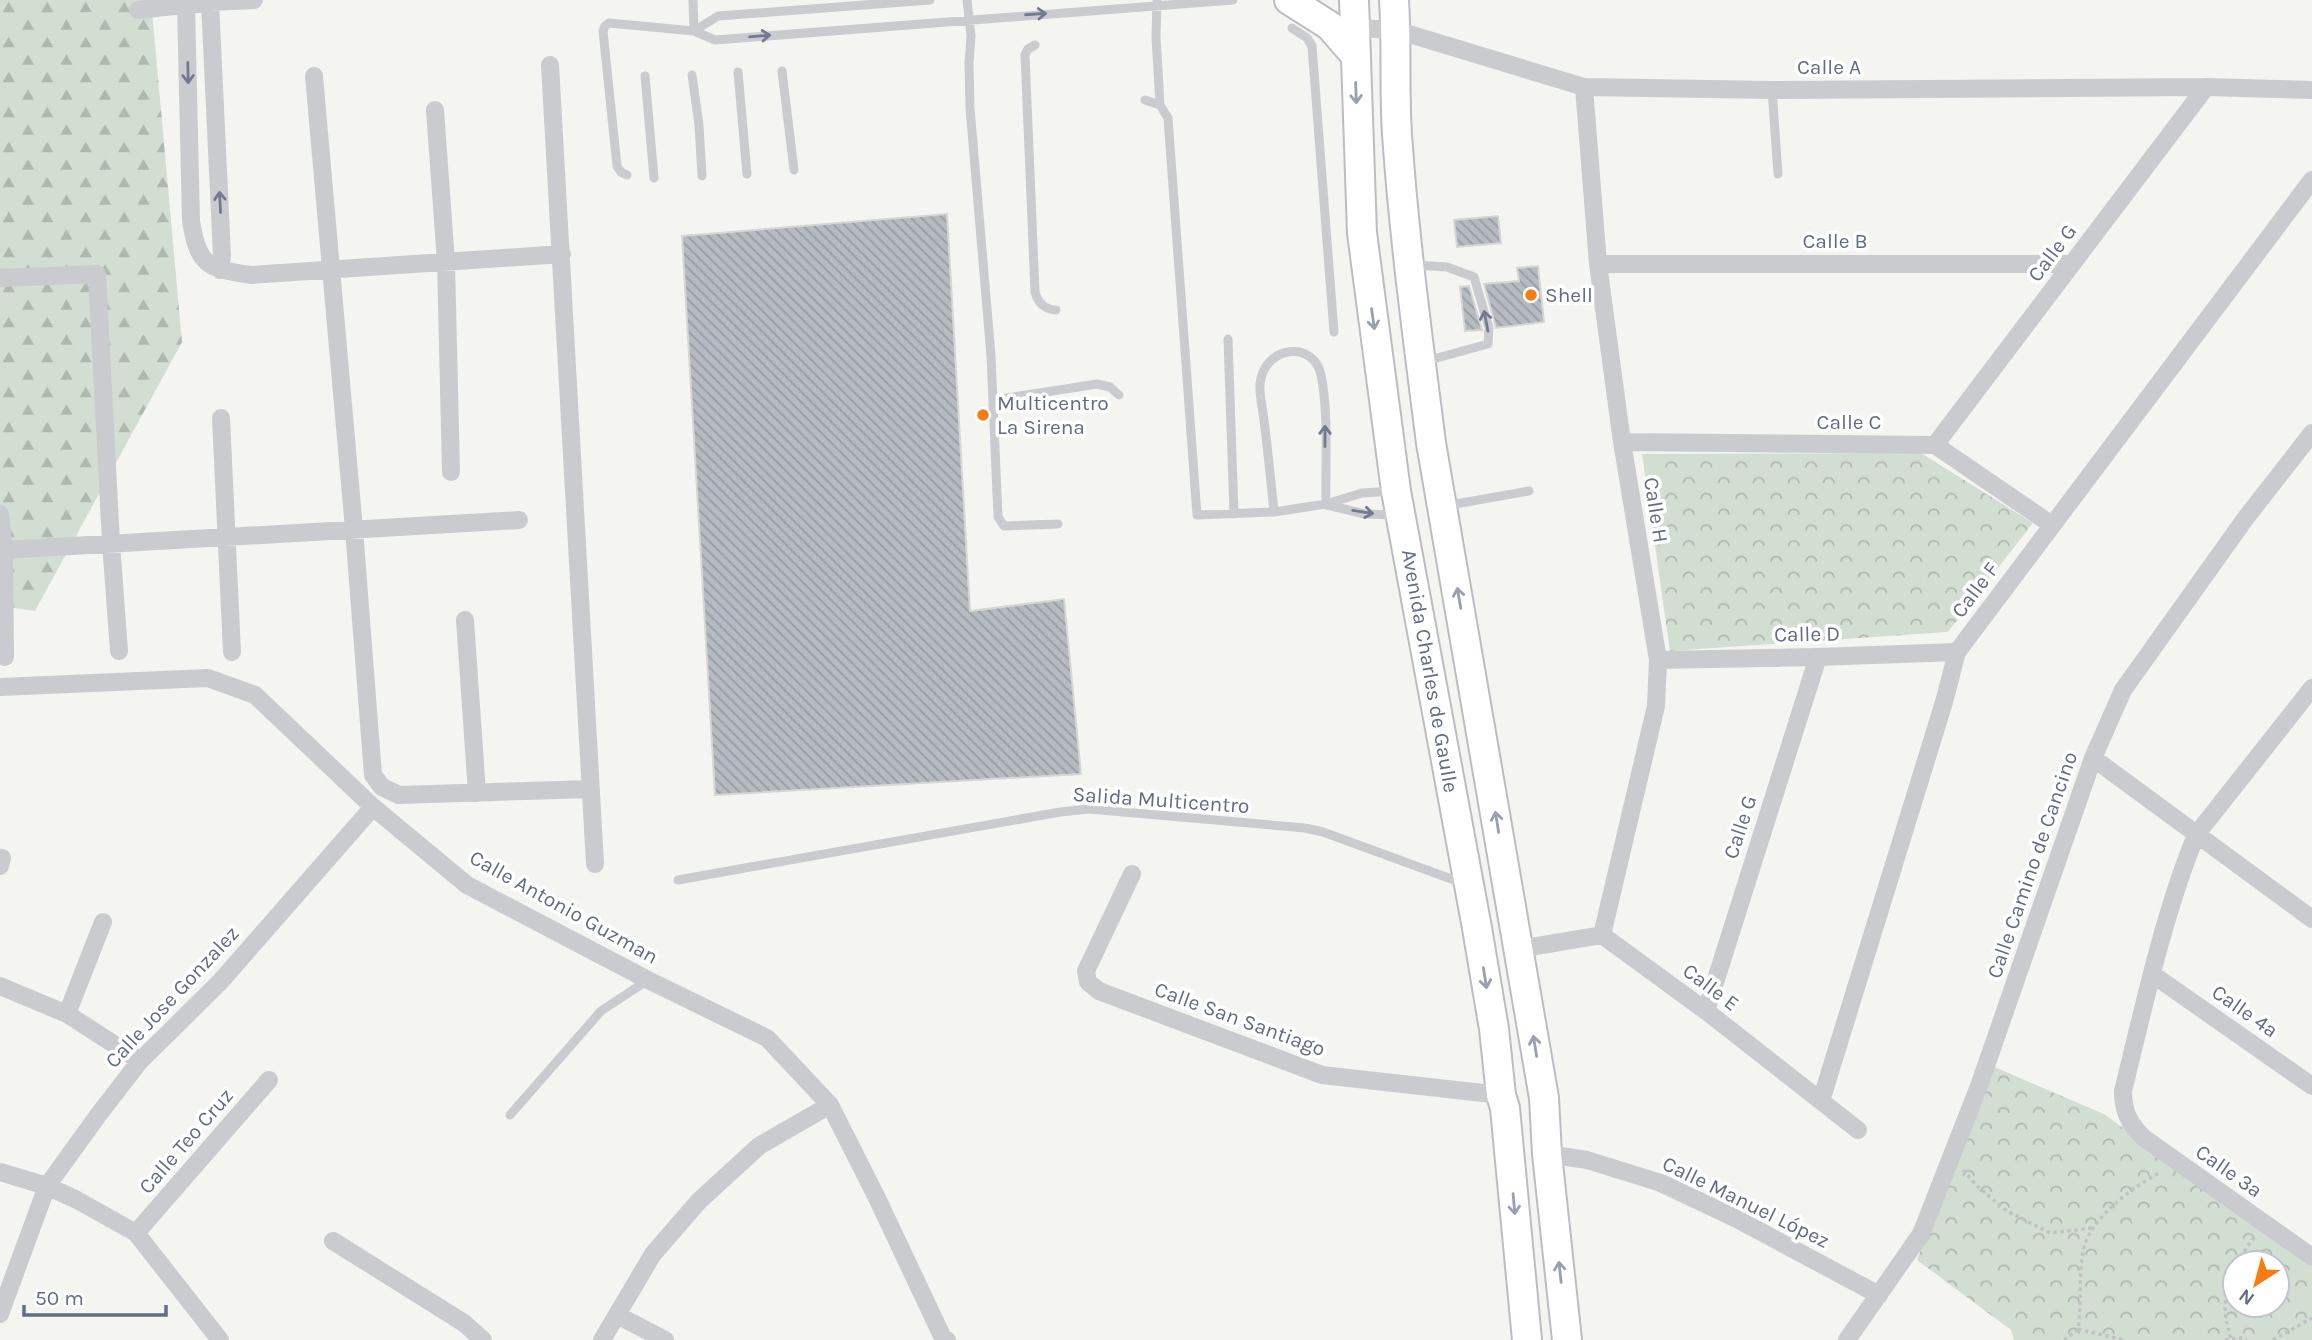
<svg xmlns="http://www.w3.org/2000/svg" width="2312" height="1340" viewBox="0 0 2312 1340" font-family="Karla,sans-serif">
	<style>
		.forest { fill: url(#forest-firs) }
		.park { fill: url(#park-crowns); fill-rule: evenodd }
		.building { fill: url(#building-back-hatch); stroke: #d6d7d4; stroke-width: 2 }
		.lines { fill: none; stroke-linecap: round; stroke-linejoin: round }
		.primary-casing { stroke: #bbbdc2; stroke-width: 32 }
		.path { stroke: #c2c2c4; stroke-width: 3.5; stroke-dasharray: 3.5 3.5; stroke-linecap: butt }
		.service { stroke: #c9cbcf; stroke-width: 9 }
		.minor { stroke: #c9cbcf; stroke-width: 18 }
		.primary { stroke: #fff; stroke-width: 28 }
		.oneway { stroke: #717a90 }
		.oneway2 { stroke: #989fb0 }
		.poi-dot { fill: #f47e13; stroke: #fff; stroke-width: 2.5 }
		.labels { text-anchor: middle; stroke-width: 7; stroke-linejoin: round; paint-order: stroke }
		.street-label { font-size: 21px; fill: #616c85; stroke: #fff }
		.poi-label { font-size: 21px; fill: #616c85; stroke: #fff; text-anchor: start }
	</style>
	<defs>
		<pattern id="forest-firs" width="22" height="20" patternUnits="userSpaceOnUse" patternTransform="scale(1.75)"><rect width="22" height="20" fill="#d3ded2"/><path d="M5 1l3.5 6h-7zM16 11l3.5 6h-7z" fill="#afb8b0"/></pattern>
		<pattern id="park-crowns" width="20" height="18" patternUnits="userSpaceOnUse" patternTransform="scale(1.75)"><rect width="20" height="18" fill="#d3ded2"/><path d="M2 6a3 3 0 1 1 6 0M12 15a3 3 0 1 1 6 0" fill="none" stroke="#afb8b0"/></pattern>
		<pattern id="building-back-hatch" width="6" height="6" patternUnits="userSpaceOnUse" patternTransform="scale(1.75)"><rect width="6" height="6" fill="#b6bac1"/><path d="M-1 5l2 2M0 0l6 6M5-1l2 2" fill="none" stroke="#979ba2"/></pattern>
	</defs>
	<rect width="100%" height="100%" fill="#f4f5f1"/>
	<path class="forest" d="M0,0H151L182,342L35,611L0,606Z"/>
	<path class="park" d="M1921,453L2033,523L1948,632L1670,651L1642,454Z
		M1992,1066L2104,1114L2312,1264V1340H2014L2011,1330L1917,1260ZM2235,1263H2277V1305H2235Z"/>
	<path class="building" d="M947,214L970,611L1064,599L1081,774L715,795L682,236Z
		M1498,216L1501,243L1457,247L1454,220Z
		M1538,266L1544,322L1496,328L1484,284L1519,281L1517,268Z
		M1469,286L1482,330L1465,331L1460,287Z"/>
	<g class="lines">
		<g class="primary-casing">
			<path id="primary" d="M1289,0L1330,26L1355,55
				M1354,0L1362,233L1396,491L1477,928L1494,1029L1501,1095L1505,1108L1527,1340
				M1394,0C1397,45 1394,89 1397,134C1404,237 1418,340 1431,443L1544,1098L1547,1154L1567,1340"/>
		</g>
		<path class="path" d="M1963,1170L1977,1186L2007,1211L2050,1233L2093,1228
			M2236,1263L2255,1236
			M2078,1329L2124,1340
			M2231,1338C2221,1308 2225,1295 2235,1266
			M2064,1340L2078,1329C2082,1303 2078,1273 2084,1247C2093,1216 2134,1186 2161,1172
			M2225,1340L2241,1338L2247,1340
			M2273,1340L2312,1318"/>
		<path class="service" d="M693,0L694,31
			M967,0L971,36L969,63L970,108L991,356L998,517L1004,526L1058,524
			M1157,0L1156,37L1160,105
			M1292,28L1307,38L1312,46L1334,332
			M694,31L718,16L930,0
			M1035,45L1028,49L1025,55L1035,292C1038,303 1044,309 1056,310
			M782,71L794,170
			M738,72L747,174
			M692,75L699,125L702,176
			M645,76L654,178
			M1772,90L1778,174
			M1145,100L1160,105L1168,118L1197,515L1274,512L1326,504L1362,493L1394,491
			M627,175L621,172L617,166L603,31L605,26L609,23L694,31L715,40L1233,0
			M1414,265L1447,267L1474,277L1489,328L1488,344L1426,361
			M1228,339L1234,514
			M994,400L1097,384L1110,387L1119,395
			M1327,505L1365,514L1396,515
			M1444,506L1529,491
			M1274,512C1271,482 1268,451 1264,421C1263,409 1259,395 1260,384C1264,345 1314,340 1321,375C1329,414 1325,464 1326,504
			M678,880L1060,812L1089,809L1305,828L1323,832L1465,884
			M510,1115L601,1011L648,980"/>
		<path class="minor" d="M210,2L222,256L220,270
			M186,5L191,221C198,266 209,269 251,275L562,254
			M138,10L210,2L254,0
			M1355,28L1396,30L1584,87L1772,90L2206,87L2312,90
			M550,65L595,864
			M314,76L354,529L373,775L382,787L399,795L591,789
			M1584,87L1598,264L1622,442L1658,660L1656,706L1602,935
			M435,110L446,262L451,472
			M1598,264H2072
			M0,278L97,274L111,543L119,651
			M221,418L232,652
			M1622,442L1935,445L2052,525
			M1935,445L2206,87
			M0,514L4,550
			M465,620L477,793
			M5,657L4,550L519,520
			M1658,660L1818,657L1957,652
			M0,687L208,678L255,695L373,807L467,885L648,980L767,1038L830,1105L877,1198L943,1338L947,1340
			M2312,688L2196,835C2163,916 2144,1006 2123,1091C2123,1111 2129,1124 2144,1138L2312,1257
			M2093,758L2312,919
			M0,866L2,858
			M1132,874L1086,971L1088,982L1099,991L1322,1075L1501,1095
			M1519,949L1602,935L1706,1011L1858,1130
			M2152,974L2312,1086
			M0,986L67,1014L140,1061
			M1706,1011L1818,657
			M67,1014L103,922
			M1821,1101L1944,702L1957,652L2312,180
			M1547,1154L1587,1160L1661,1183L1735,1218L1879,1295
			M0,1172L47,1186L77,1200L136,1233L220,1340
			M136,1233L269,1080
			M333,1241L464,1323L483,1340
			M0,1314L47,1186L99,1114L140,1061L220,982L373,807
			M617,1315L665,1340
			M602,1340L653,1254L699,1201L759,1146L830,1105
			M1847,1340L1921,1234L1979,1086L2093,758L2123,690L2245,519L2312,433"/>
		<use href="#primary" class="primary"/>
	</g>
	<defs><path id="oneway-shaft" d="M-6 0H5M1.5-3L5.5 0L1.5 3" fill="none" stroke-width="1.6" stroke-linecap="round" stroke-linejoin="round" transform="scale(1.75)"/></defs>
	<g class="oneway">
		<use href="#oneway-shaft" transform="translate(1036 14) rotate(-4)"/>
		<use href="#oneway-shaft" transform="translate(760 36) rotate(-5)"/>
		<use href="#oneway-shaft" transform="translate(188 73) rotate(89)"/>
		<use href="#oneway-shaft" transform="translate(220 202) rotate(-93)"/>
		<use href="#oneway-shaft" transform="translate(1486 321) rotate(-101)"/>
		<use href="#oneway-shaft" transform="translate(1325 436) rotate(-90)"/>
		<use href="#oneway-shaft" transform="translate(1363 512) rotate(9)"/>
	</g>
	<g class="oneway2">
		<use href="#oneway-shaft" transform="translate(1356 93) rotate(88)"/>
		<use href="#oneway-shaft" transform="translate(1373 319) rotate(82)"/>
		<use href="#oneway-shaft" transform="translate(1459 598) rotate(-100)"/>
		<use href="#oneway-shaft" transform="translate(1497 822) rotate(-99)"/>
		<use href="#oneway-shaft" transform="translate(1485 978) rotate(81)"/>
		<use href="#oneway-shaft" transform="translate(1535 1046) rotate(-99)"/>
		<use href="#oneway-shaft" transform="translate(1514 1204) rotate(85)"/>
		<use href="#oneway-shaft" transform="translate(1560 1272) rotate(-96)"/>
	</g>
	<g class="poi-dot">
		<circle cx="1531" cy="295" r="7"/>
		<circle cx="983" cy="415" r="7"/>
	</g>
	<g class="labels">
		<g class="street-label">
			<text x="1829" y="74">Calle A</text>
			<text x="1835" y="248">Calle B</text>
			<text transform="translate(2052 253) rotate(-53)" y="7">Calle G</text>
			<text x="1849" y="429">Calle C</text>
			<text transform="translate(1656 510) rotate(81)" y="7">Calle H</text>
			<text transform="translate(1975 590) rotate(-53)" y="7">Calle F</text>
			<text transform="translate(1807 634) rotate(-1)" y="7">Calle D</text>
			<text transform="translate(1430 671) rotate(80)" y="7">Avenida Charles de Gaulle</text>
			<text transform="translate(1161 800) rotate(4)" y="7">Salida Multicentro</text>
			<text transform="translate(1740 827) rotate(-72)" y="7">Calle G</text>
			<text transform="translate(2032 865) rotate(-71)" y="7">Calle Camino de Cancino</text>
			<text transform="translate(564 907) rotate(29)" y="7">Calle Antonio Guzman</text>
			<text transform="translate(1711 987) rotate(37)" y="7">Calle E</text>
			<text transform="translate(172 997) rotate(-47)" y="7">Calle Jose Gonzalez</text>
			<text transform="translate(2245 1011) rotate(35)" y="7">Calle 4a</text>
			<text transform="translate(1240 1019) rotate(20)" y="7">Calle San Santiago</text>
			<text transform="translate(186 1141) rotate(-49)" y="7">Calle Teo Cruz</text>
			<text transform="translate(2229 1171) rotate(35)" y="7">Calle 3a</text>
			<text transform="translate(1746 1202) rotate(26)" y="7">Calle Manuel López</text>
		</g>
		<g class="poi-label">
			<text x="1545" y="302">Shell</text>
			<text x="997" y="410">Multicentro<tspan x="997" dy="24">La Sirena</tspan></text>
		</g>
	</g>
	<g transform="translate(2256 1284) rotate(216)"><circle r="33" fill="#ffffff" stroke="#c0c4ce" stroke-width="2"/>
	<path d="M0-5L12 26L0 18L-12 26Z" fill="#f47e13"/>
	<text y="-10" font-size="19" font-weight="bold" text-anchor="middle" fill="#616c85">N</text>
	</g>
	<path d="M24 1305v10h142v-10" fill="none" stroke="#616c85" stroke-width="3.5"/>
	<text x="35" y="1305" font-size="21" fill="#616c85" stroke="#ffffff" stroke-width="5" paint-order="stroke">50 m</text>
</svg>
